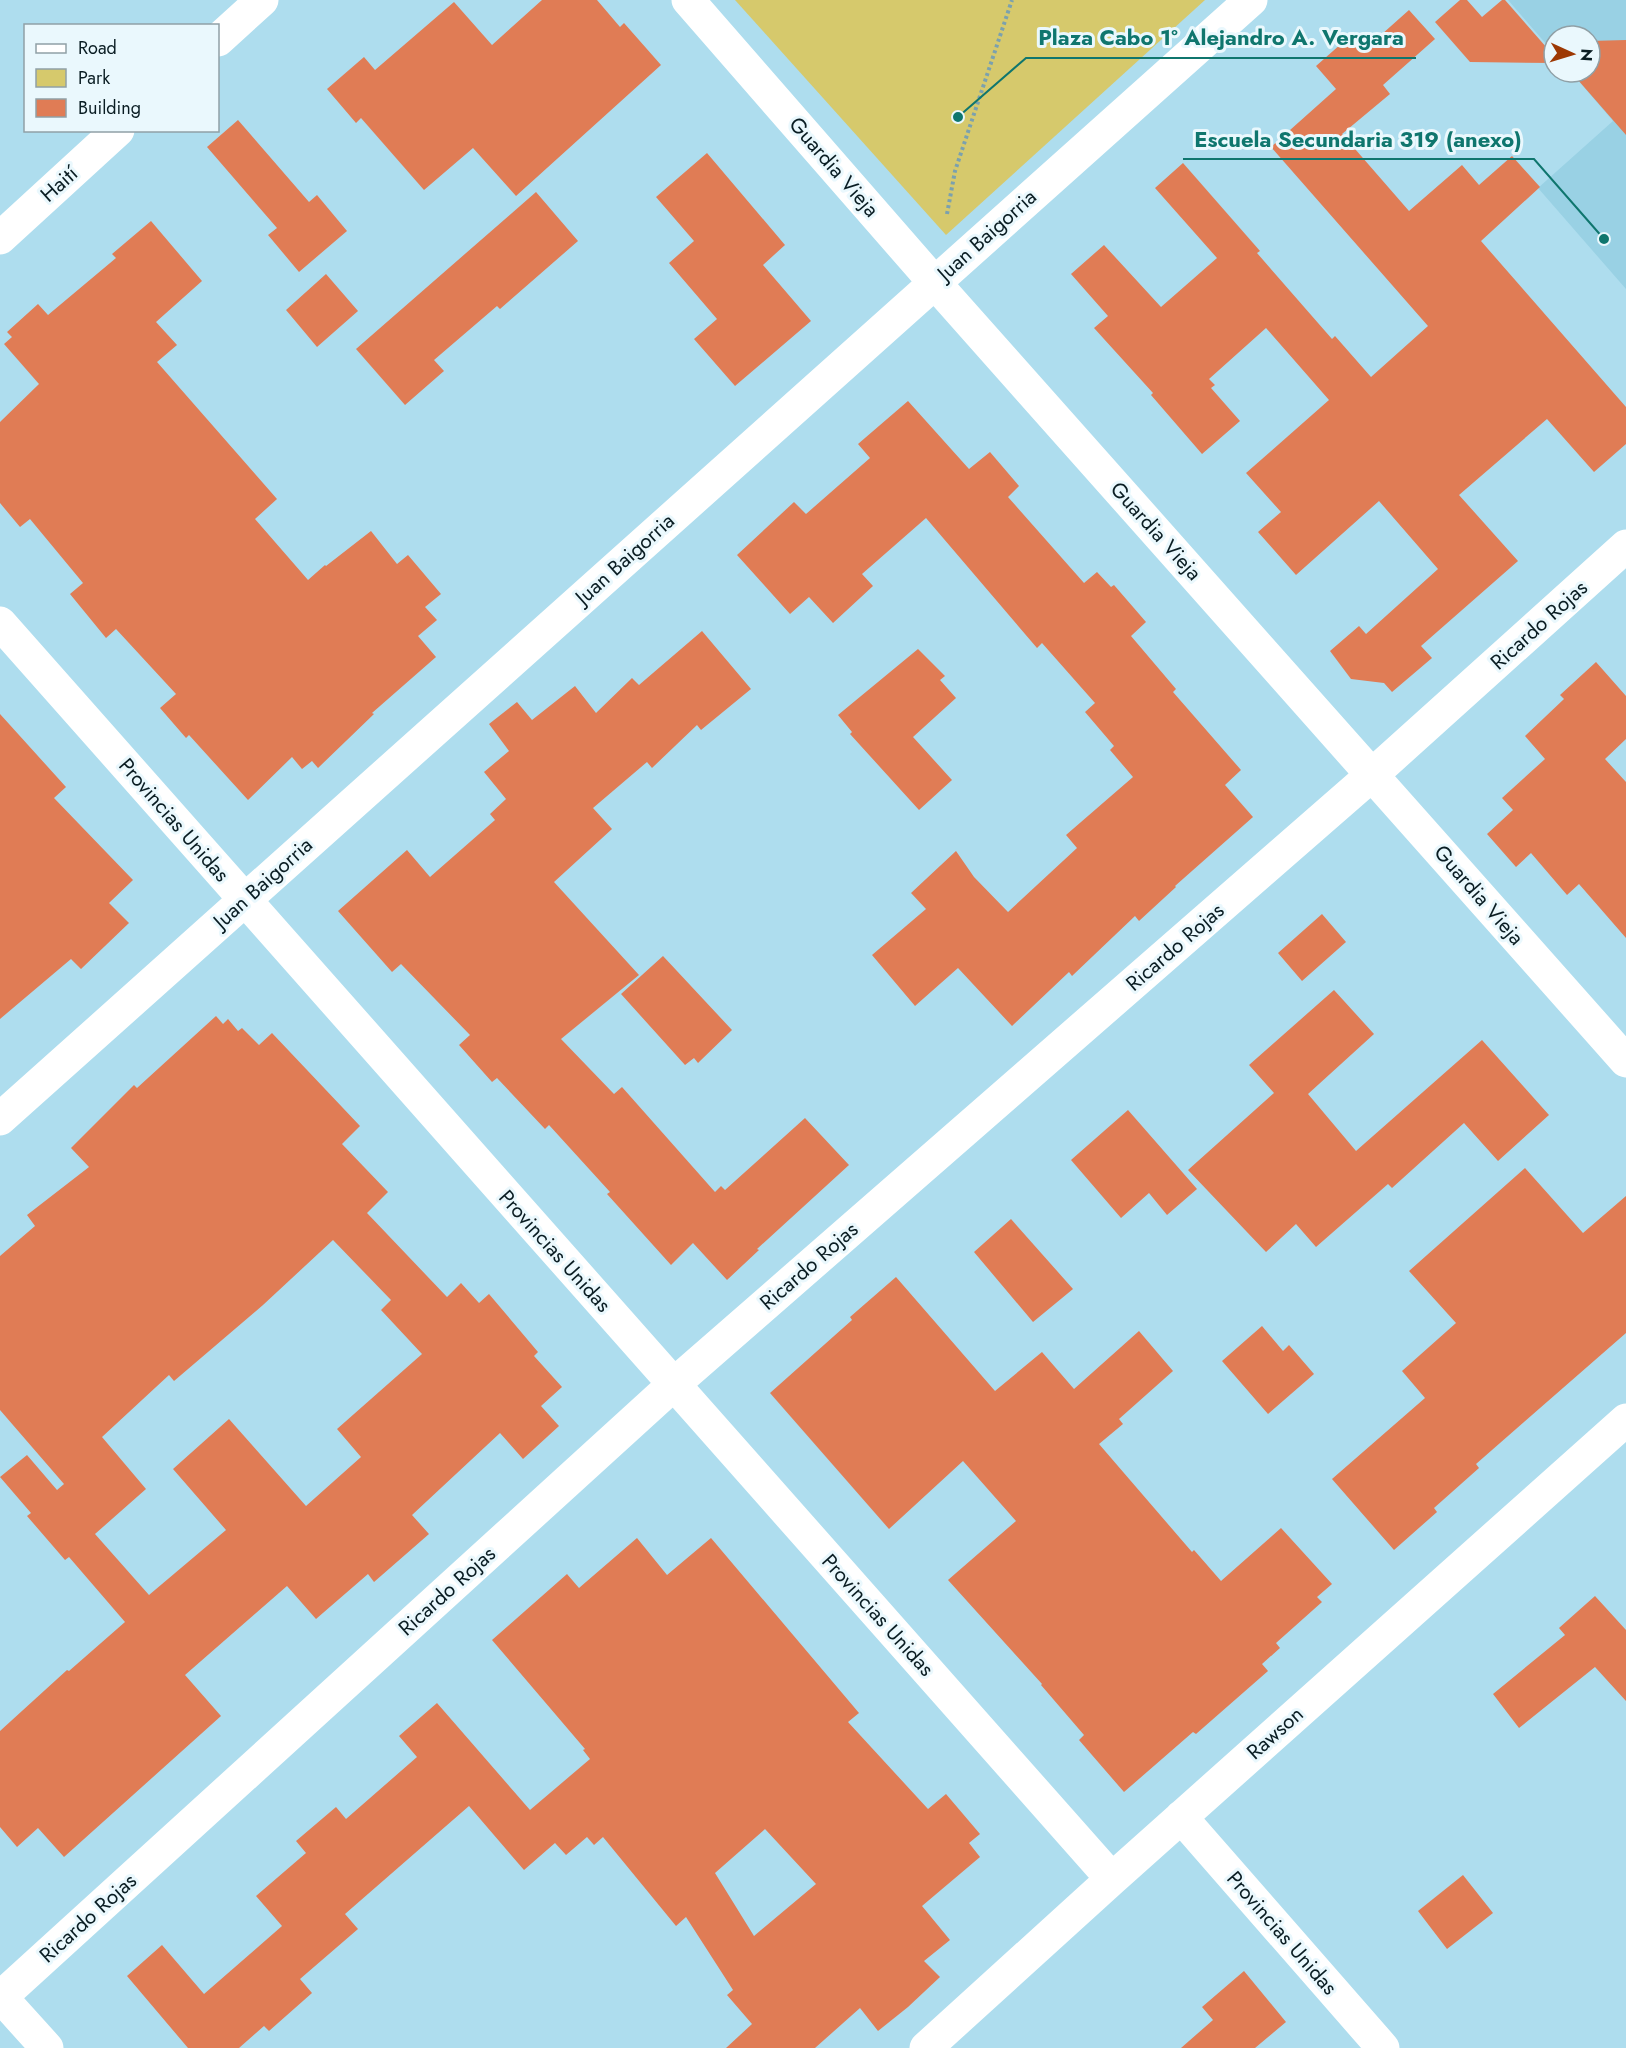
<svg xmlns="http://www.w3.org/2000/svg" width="1626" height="2048" viewBox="0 0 1626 2048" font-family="Jost,sans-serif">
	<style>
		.built { fill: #99d1e4 }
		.green { fill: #d6c96c }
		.building { fill: #e07c55; fill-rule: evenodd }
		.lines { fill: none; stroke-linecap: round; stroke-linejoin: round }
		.path { stroke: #7ba1ae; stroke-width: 4; stroke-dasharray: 3 3; stroke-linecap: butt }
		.minor { stroke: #fff; stroke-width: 33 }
		.labels { text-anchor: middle; stroke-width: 6; stroke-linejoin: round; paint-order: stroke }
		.street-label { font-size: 21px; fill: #0a1d23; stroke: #eaf8fd }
		.leader { fill: none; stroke: #0f766e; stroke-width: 2 }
		.callout-dot { fill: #0f766e; stroke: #eaf8fd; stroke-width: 2 }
		.callout-label { font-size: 22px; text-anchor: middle; font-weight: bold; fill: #0f766e; stroke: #eaf8fd; stroke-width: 6; stroke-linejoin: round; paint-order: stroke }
	</style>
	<rect width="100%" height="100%" fill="#aeddee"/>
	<path class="built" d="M1508,0H1626V289L1538,188L1613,121L1571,72H1590V36H1554V53Z"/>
	<path class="green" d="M735,0H1205L946,235Z"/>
	<path class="building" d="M542,0H597L620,27L624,23L661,65L516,196L473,148L424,190L361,118L356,123L327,89L364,57L375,70L454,2L492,45Z
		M1460,0H1467L1482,17L1502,0H1505L1554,56V63L1470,62L1435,22Z
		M1409,10L1435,39L1383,85L1390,94L1342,134L1409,211L1462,165L1479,185L1512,156L1540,187L1481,241L1626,407V444L1594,472L1547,419L1459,495L1518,561L1421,646L1432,658L1392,692L1384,683L1351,679L1330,651L1359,626L1366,634L1438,569L1379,501L1296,575L1258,532L1281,512L1246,473L1329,400L1266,328L1209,379L1215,385L1211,388L1240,421L1202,454L1151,395L1153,393L1094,328L1108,316L1071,274L1104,245L1161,307L1217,258L1155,188L1183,163L1260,251L1257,253L1332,339L1335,336L1371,377L1428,326L1271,147L1336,89L1316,66L1350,36L1363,51Z
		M1626,40V135L1571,72H1590V41Z
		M238,120L309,202L317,195L347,231L299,272L268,235L277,228L207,147Z
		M707,153L785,245L763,265L811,321L735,386L694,339L717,319L669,263L694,241L656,197Z
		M536,192L578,241L500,309L497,306L434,360L444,371L405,405L356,349Z
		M151,221L202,281L156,322L177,345L157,362L277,499L255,519L308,580L325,565L326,566L371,531L397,564L408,555L441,594L425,607L437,620L418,636L436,657L372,713L374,714L318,768L312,761L302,769L292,757L248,800L189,735L186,738L160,708L176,694L116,629L106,638L70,594L83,583L30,519L20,527L0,503V422L39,384L4,344L12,337L7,332L38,304L48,315L116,258L112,254Z
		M326,274L358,311L317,347L286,310Z
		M908,401L969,469L990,452L1019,486L1008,497L1084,583L1097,572L1111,587L1114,585L1146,622L1131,636L1176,689L1173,692L1241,770L1225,785L1253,817L1175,886L1176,887L1139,921L1135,916L1072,976L1069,972L1012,1026L958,968L915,1006L872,955L926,909L911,893L956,851L974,877L1008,912L1077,848L1066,835L1133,777L1110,750L1114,746L1085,712L1095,703L1042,643L1037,648L926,518L862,574L873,586L833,623L809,597L790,614L737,555L794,502L806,514L870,458L858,444Z
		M702,631L751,689L701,730L697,725L652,768L647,762L593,808L612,829L554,882L639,975L561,1039L614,1094L622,1087L715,1192L721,1186L725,1190L805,1118L849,1165L757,1249L759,1250L727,1280L693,1243L671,1265L607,1194L610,1192L549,1125L545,1129L497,1078L492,1082L459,1045L470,1035L401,964L392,972L338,911L407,850L430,877L495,820L490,814L506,799L484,772L509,751L489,724L517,702L532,720L575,686L596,713L632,678L639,685Z
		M918,649L945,676L940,680L956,698L913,737L952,780L919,810L850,734L852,732L838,715Z
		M1596,662L1626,696V739L1605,759L1626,782V938L1579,884L1567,895L1531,853L1516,867L1487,834L1513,810L1502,798L1545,759L1525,736L1564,699L1560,695Z
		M0,714L66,787L54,798L133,880L109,903L129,923L81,969L71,959L0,1019Z
		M1322,914L1346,942L1302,981L1278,953Z
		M663,956L732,1030L698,1063L694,1058L685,1065L621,994Z
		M1334,990L1374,1034L1308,1094L1356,1151L1482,1040L1549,1115L1498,1161L1464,1123L1392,1188L1388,1184L1316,1247L1296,1224L1266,1252L1188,1170L1274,1093L1249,1065Z
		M216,1016L223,1024L228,1019L238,1031L242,1028L259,1045L272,1033L360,1126L342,1144L388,1192L367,1213L447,1297L461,1283L479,1303L489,1294L538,1352L534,1356L562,1387L541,1406L559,1426L523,1459L500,1433L412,1515L429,1534L374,1582L368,1574L316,1619L287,1586L185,1675L221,1716L64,1857L38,1828L17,1847L0,1827V1731L67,1670L69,1671L125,1622L69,1557L65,1560L27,1516L31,1513L0,1477L27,1455L57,1490L64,1484L0,1410V1256L35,1226L27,1215L89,1167L71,1148L134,1085L137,1088ZM333,1240L391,1300L381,1310L422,1354L337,1429L361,1457L306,1506L229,1419L173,1469L226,1530L149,1595L95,1534L146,1489L102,1437L169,1375L174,1381L263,1305Z
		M1128,1110L1197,1189L1167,1215L1149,1193L1121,1218L1071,1160Z
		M1525,1168L1583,1233L1626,1196V1333L1476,1464L1479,1468L1434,1508L1437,1512L1394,1550L1332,1479L1425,1398L1402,1371L1456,1323L1409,1271Z
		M1011,1219L1073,1289L1033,1322L974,1252Z
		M896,1277L995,1391L1042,1352L1074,1389L1139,1331L1173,1371L1119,1419L1123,1424L1099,1444L1192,1552L1194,1550L1221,1581L1281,1528L1332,1584L1317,1597L1322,1602L1276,1643L1280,1648L1262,1664L1268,1671L1196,1734L1193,1732L1124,1792L1079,1740L1084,1735L1041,1685L1042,1684L948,1580L1016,1521L963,1461L889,1529L770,1393L852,1320L850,1317Z
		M1262,1326L1283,1351L1289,1345L1314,1374L1268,1414L1222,1361Z
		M637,1538L667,1575L711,1538L859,1713L848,1722L928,1809L946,1794L980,1834L969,1843L980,1857L922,1906L950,1940L924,1961L940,1977L908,2007L878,2031L860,2008L815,2048H726L752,2024L727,1995L733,1990L686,1917L676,1926L603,1837L594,1845L587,1837L566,1855L555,1843L524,1870L469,1806L345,1914L358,1929L300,1979L312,1993L269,2031L264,2026L239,2048H188L127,1976L162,1945L204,1994L282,1926L256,1896L306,1853L296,1841L336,1807L346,1819L417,1757L399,1736L437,1703L530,1810L590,1759L583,1750L585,1749L492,1640L567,1574L579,1588ZM765,1829L816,1884L754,1936L715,1873Z
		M1595,1596L1626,1630V1701L1595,1667L1519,1728L1493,1694L1565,1635L1559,1628Z
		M1463,1875L1493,1913L1447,1949L1418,1911Z
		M1244,1971L1286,2022L1255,2048H1181L1213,2020L1202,2007Z"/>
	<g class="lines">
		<path class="path" d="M947,214L955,171L1012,0"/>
		<path class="minor" d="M688,0L934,282L1626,1061
			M218,40L262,0
			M0,238L118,130
			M0,623L1112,1879
			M0,1119L1251,0
			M1181,1817L1383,2048
			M0,1996L47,2048
			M1,1997L673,1385L1373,774L1626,546
			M926,2048L1112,1879L1626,1420"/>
	</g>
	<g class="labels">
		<g class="street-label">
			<text transform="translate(834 167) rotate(49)" y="7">Guardia Vieja</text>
			<text transform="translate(59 184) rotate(-42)" y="7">Haití</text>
			<text transform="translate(987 235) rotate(-42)" y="7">Juan Baigorria</text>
			<text transform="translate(1156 531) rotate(48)" y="7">Guardia Vieja</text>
			<text transform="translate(625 559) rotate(-42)" y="7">Juan Baigorria</text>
			<text transform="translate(1539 625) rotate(-42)" y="7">Ricardo Rojas</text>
			<text transform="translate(174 820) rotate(49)" y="7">Provincias Unidas</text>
			<text transform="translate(263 883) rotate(-42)" y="7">Juan Baigorria</text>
			<text transform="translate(1479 895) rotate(49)" y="7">Guardia Vieja</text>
			<text transform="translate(1175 947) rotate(-41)" y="7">Ricardo Rojas</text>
			<text transform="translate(555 1251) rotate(48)" y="7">Provincias Unidas</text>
			<text transform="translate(809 1266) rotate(-41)" y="7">Ricardo Rojas</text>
			<text transform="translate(447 1591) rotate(-42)" y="7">Ricardo Rojas</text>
			<text transform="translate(878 1615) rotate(48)" y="7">Provincias Unidas</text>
			<text transform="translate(1275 1733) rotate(-42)" y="7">Rawson</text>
			<text transform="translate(88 1918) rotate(-42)" y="7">Ricardo Rojas</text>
			<text transform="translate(1282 1933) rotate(49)" y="7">Provincias Unidas</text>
		</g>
	</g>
	<path class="leader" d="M958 117L1026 58H1416M1604 239L1534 159H1183"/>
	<g class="callout-dot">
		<circle cx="958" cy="117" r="6"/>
		<circle cx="1604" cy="239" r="6"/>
	</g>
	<g class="callout-label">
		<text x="1221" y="45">Plaza Cabo 1° Alejandro A. Vergara</text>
		<text x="1358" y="147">Escuela Secundaria 319 (anexo)</text>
	</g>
	<rect x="24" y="24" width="195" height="108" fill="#eaf8fd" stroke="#90a0a6" stroke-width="1.5"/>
	<rect x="36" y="44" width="30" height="9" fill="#ffffff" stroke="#90a0a6" stroke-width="1.5"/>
	<text x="78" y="54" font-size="18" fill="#0a1d23">Road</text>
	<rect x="36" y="69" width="30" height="18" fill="#d6c96c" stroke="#90a0a6" stroke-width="1.5"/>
	<text x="78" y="84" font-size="18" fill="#0a1d23">Park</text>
	<rect x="36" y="99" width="30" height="18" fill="#e07c55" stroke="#90a0a6" stroke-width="1.5"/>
	<text x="78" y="114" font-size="18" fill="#0a1d23">Building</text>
	<g transform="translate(1572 54) rotate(94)"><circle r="28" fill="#eaf8fd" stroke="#90a0a6" stroke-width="1.5"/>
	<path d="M0-4.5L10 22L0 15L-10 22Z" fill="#9d3904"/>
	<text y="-9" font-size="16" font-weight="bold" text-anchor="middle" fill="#0a1d23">N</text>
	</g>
</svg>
